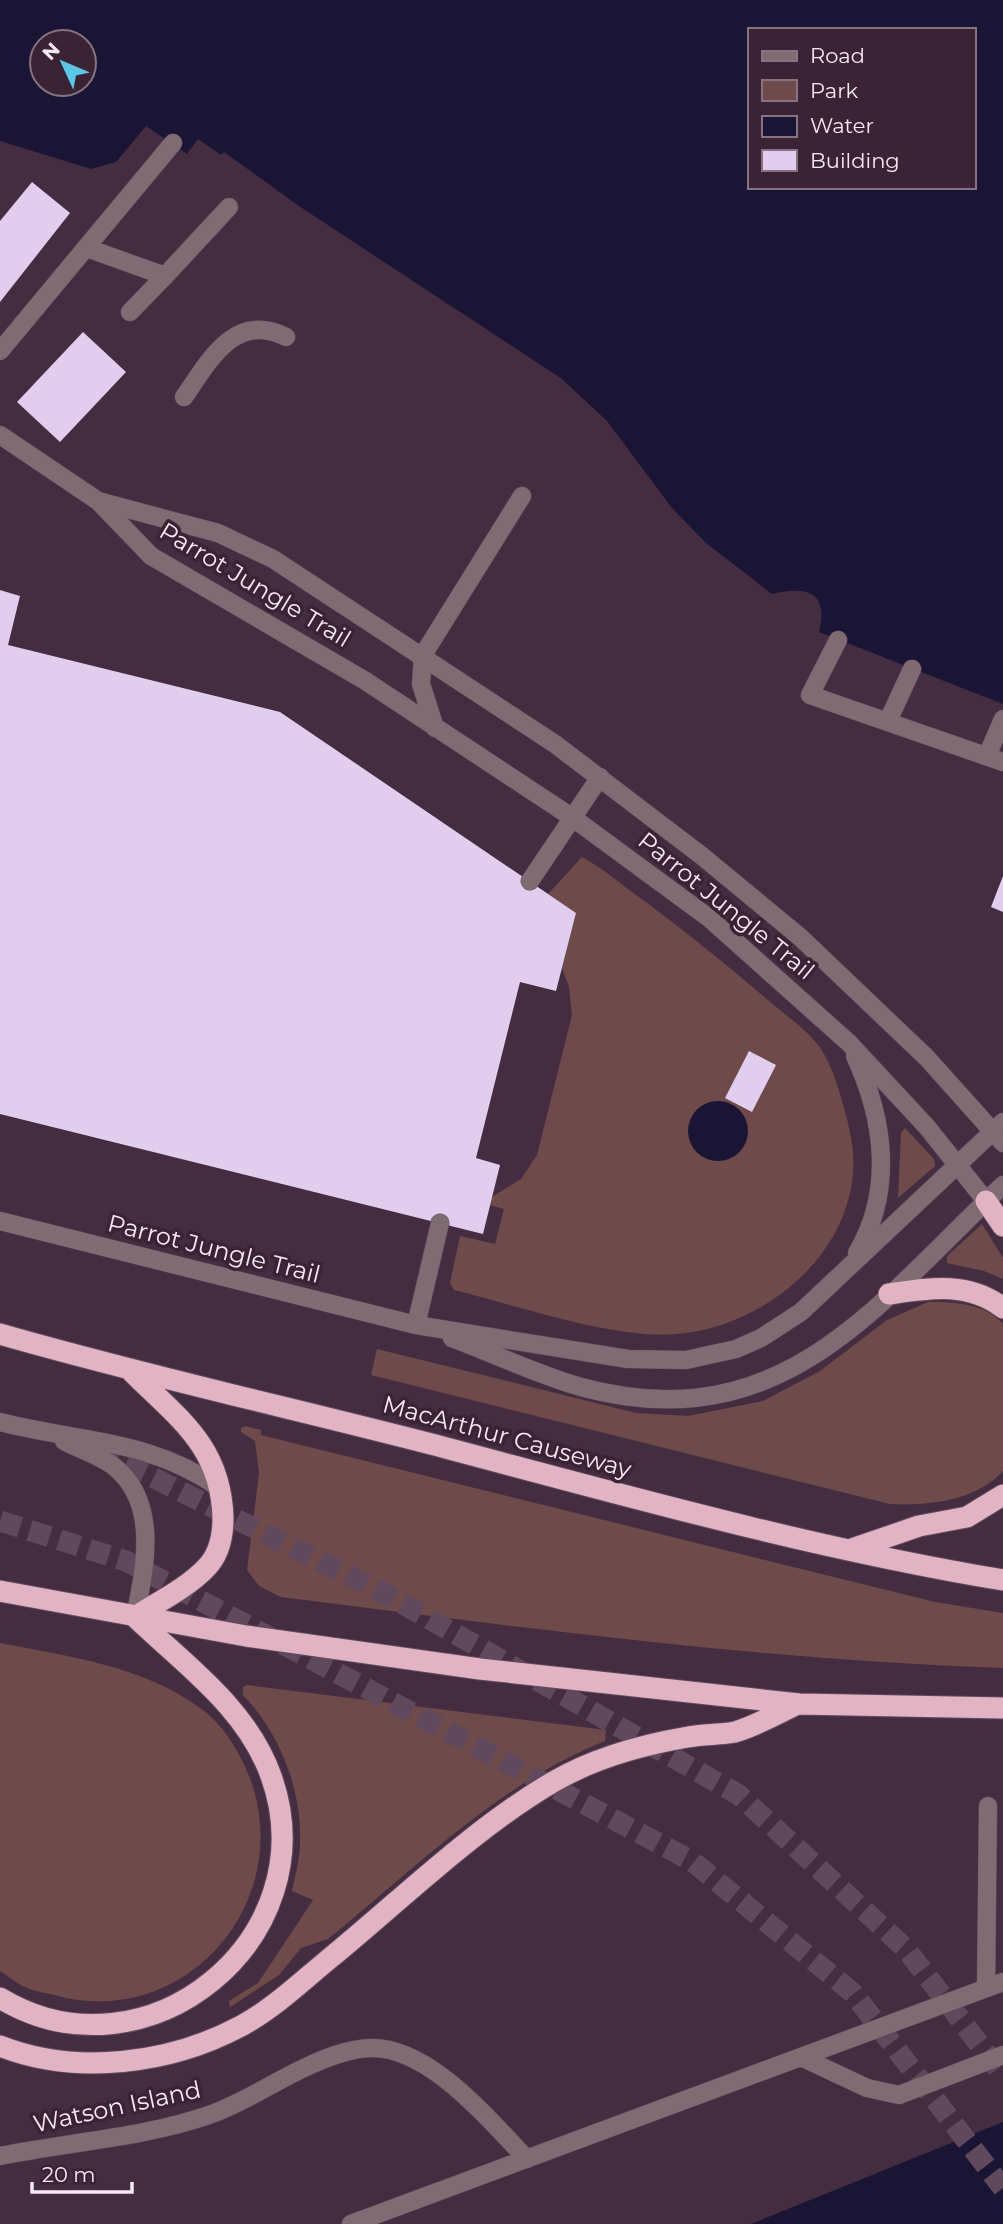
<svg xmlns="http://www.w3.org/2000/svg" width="1003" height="2224" viewBox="0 0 1003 2224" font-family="Montserrat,sans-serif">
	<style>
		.green { fill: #6f4a4a }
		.water { fill: #1a1534; fill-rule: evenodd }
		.building { fill: #e1ceef }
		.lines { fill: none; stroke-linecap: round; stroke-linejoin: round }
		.highway-tunnel { stroke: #60495c; stroke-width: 21; stroke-dasharray: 21 10; stroke-linecap: butt }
		.minor-casing { stroke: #624b5e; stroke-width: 19 }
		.highway-casing { stroke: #624b5e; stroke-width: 23 }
		.minor { stroke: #7f6b72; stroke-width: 18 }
		.highway { stroke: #e2b3c3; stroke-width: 21 }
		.labels { text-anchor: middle; stroke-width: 7; stroke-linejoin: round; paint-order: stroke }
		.street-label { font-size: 24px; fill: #f8e8f5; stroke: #3b2336 }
	</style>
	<rect width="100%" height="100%" fill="#452d41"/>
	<path class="green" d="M582,857C606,870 628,890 651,906C694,938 734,971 775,1006C791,1019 809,1032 821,1049C832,1065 839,1090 844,1108C851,1133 856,1156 852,1182C840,1265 758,1327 677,1334C615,1340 516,1305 454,1290L450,1283L460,1236L495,1244L504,1209L490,1205L492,1197L521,1179L537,1155L572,1015L569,987L562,968L576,913L548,894Z
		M905,1128L934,1159L935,1166L898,1198L901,1133Z
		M982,1224L1003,1258V1279L984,1271L947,1263V1256Z
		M928,1302C954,1302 985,1303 1003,1324V1471C976,1501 928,1506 890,1504L371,1375L377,1349L636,1413L688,1416L763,1401L820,1371L887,1320Z
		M246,1426L261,1430V1435L935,1602L1003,1613V1668C761,1660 521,1627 281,1597L259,1586L247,1570L259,1473L255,1441L241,1432V1428Z
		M0,1643C67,1656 144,1666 200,1708C224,1725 241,1754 251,1781C294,1904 185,2029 58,1996C48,1993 36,1992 27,1988C17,1984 9,1976 0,1971Z
		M247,1685L606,1730L605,1741C500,1783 415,1868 328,1939L301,1948L279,1975L230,2007L229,2001L258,1983L313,1900L292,1891C295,1875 300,1859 300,1843C302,1790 280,1733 243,1695V1687Z"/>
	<path class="water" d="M0,0H1003V704L819,632C829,591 807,586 772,594L706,543L672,508L607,421L562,379L299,206L224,152L221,155L198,139L187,154L146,126L116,162L91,169L0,141ZM749,30H973V187H749ZM42,42H84V84H42Z
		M688 1131a30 30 0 1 1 60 0a30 30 0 1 1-60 0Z
		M1003,2122V2224H751Z"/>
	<path class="building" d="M32,182L70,213L0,302V221Z
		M83,332L126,372L60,442L17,402Z
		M0,590L20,596L8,645L280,712L576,913L556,991L520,982L476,1158L500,1165L483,1234L0,1114Z
		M1003,876V912L991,907Z
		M749,1051L776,1065L752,1112L725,1098Z"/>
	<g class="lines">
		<path class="highway-tunnel" d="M98,1450L380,1591L739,1795L906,1949L1003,2075
			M0,1521L126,1561L692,1861L853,1993L1003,2188"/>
		<g class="minor-casing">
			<path id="minor" d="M87,248L165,276L229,207
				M130,312L165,276
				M0,351L173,143
				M184,397C209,361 235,311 286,337
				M0,435L98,501L151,556L364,680L573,818L709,918L849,1043L927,1127L986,1201
				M98,501L218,533L273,559L555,744L702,856L800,937L927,1058L1003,1143
				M838,640L810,695L1003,762
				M888,721L912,669
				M435,728L421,684L423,655L522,496
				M987,756L1003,719
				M530,881L600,777
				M855,1056C884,1119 894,1190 857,1253
				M0,1221L416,1325L628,1359L686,1360L736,1349L761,1338L801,1312L1003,1122
				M416,1325L440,1223
				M452,1338C495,1354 538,1375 581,1387C781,1441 874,1307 1003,1185
				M0,1422C81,1443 149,1438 221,1489
				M64,1441C79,1449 98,1455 112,1465C160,1501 145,1567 135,1617
				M986,1988L988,1806
				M801,2057L867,2088L899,2095L1003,2055
				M0,2156C69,2142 142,2138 209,2115C243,2103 272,2083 304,2068C325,2058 347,2049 370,2048C429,2046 489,2120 527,2159
				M351,2224L1003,1982"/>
		</g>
		<g class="highway-casing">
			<path id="highway" d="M986,1201L1003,1226
				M889,1294C930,1288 968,1281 1003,1308
				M0,1334C143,1375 287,1407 431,1444C620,1494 810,1548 1003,1580
				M132,1372C178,1418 221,1446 223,1518C223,1535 219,1555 206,1568C187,1588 158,1602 135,1617
				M852,1549L919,1526L967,1517L1003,1495
				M0,1591L246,1636L480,1669L799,1704L1003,1708
				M0,1998C147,2087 329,1937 271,1776C247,1708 185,1665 135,1617
				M0,2046C76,2076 170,2064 241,2026C273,2009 301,1982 329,1959C401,1900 473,1829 553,1782C594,1758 641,1745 688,1737C703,1734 720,1735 735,1732C756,1726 778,1713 798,1704"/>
		</g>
		<use href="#minor" class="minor"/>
		<use href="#highway" class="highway"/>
	</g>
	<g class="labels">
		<g class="street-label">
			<text transform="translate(255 585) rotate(31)" y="8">Parrot Jungle Trail</text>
			<text transform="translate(726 906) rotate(39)" y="8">Parrot Jungle Trail</text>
			<text transform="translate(214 1249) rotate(14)" y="8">Parrot Jungle Trail</text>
			<text transform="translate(507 1437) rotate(15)" y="8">MacArthur Causeway</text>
			<text transform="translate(117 2107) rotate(-12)" y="8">Watson Island</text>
		</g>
	</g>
	<rect x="748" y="28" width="228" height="161" fill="#3b2336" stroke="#877282" stroke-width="2"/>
	<rect x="762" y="51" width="35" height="10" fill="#7f6b72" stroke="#877282" stroke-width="2"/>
	<text x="810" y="63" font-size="21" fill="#f8e8f5">Road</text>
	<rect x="762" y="80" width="35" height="21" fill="#6f4a4a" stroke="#877282" stroke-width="2"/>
	<text x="810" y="98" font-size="21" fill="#f8e8f5">Park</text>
	<rect x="762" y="116" width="35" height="21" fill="#1a1534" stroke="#877282" stroke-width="2"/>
	<text x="810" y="133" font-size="21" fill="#f8e8f5">Water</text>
	<rect x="762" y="150" width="35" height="21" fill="#e1ceef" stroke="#877282" stroke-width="2"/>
	<text x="810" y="168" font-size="21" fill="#f8e8f5">Building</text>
	<g transform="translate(63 63) rotate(314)"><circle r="33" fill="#3b2336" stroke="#877282" stroke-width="2"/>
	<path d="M0-5L12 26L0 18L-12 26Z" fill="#5cc7e7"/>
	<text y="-10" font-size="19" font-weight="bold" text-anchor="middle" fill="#f8e8f5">N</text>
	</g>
	<path d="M32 2182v10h100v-10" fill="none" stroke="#f8e8f5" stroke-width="3.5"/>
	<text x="42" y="2182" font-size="21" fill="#f8e8f5" stroke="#3b2336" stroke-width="5" paint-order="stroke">20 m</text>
</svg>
